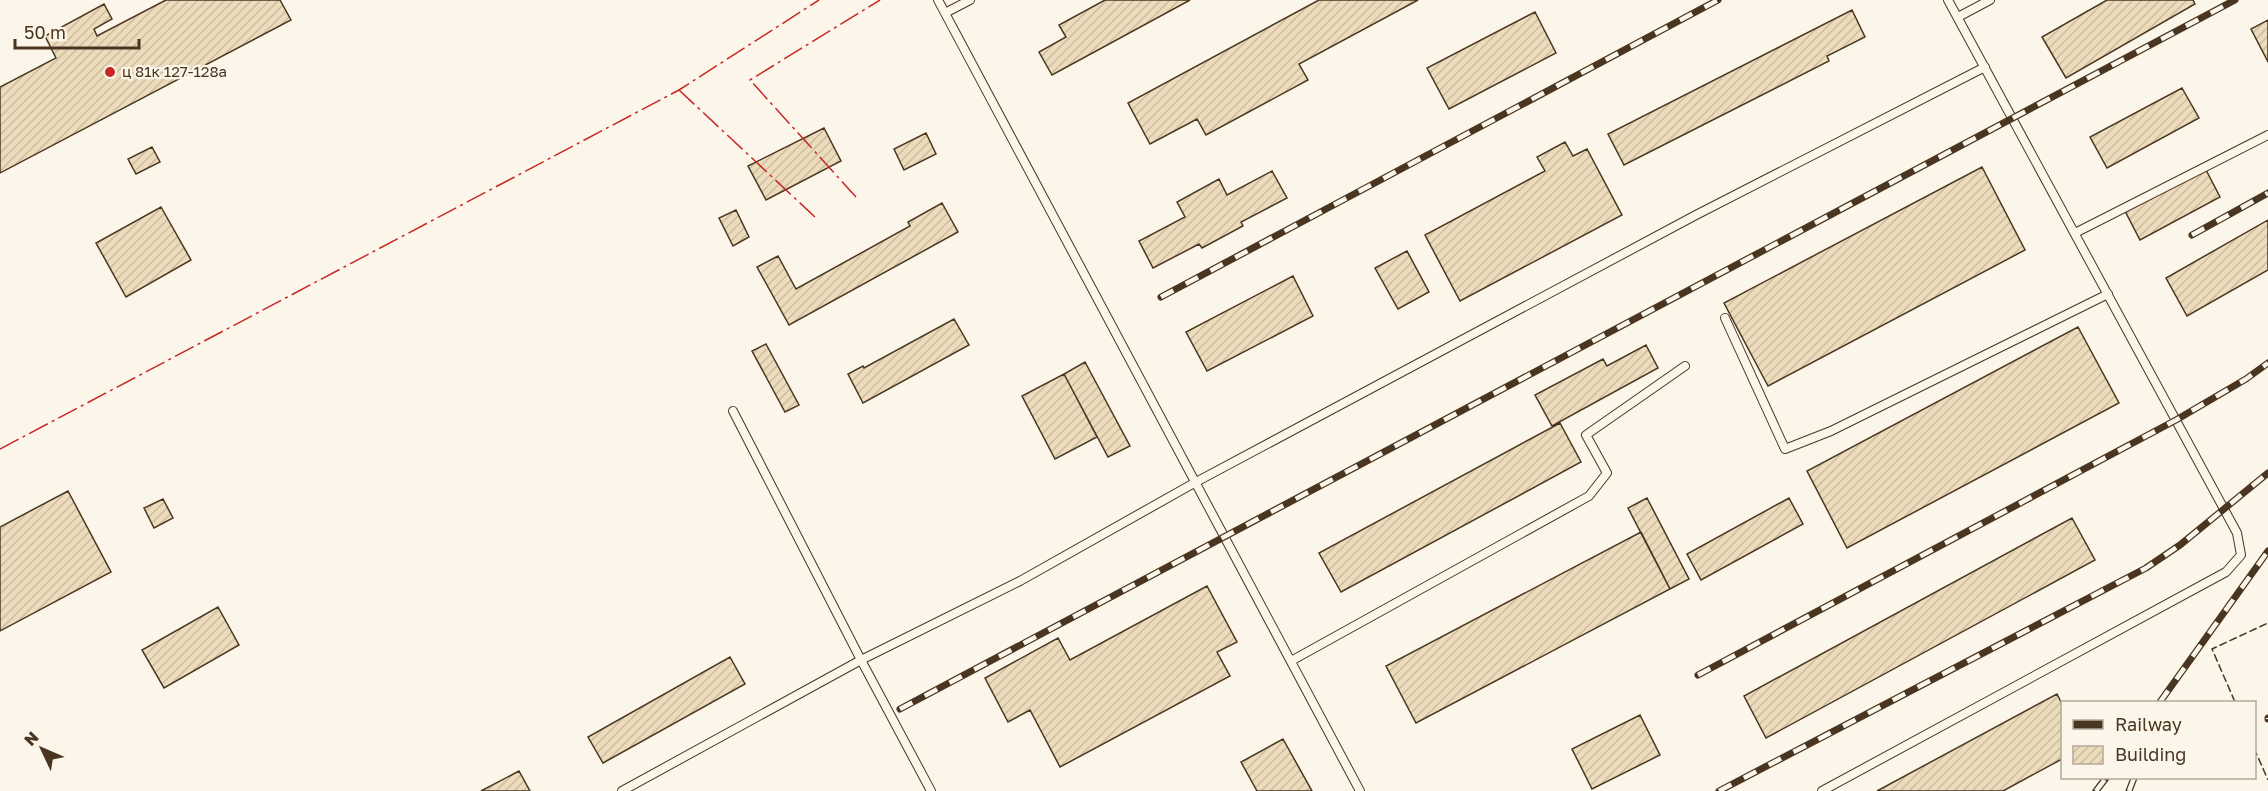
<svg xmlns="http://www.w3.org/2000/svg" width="2268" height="791" viewBox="0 0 2268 791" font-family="'Golos Text',sans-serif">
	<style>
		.building { fill: url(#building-hatch); stroke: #4a3520; stroke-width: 1.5 }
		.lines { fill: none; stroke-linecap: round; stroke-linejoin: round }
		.lane-casing { stroke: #4a3520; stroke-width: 10 }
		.lane { stroke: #fbf6e9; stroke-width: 8 }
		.rail-casing { stroke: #4a3520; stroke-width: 7 }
		.rail { stroke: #fbf6e9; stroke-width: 4.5; stroke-dasharray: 14; stroke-linecap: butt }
		.fence { stroke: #4a3520; stroke-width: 1.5; stroke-dasharray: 8 3; stroke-linecap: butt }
		.power { stroke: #c62828; stroke-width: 1.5; stroke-dasharray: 21 4.5 3 4.5; stroke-linecap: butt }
		.poi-dot { fill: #c62828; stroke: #fbf6e9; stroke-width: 2 }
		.labels { text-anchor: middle; stroke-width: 4.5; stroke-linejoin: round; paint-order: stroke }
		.poi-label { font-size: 15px; fill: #4a3520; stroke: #fbf6e9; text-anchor: start }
	</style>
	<defs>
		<pattern id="building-hatch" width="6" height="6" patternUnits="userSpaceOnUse" patternTransform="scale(1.5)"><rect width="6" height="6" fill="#ecdcbc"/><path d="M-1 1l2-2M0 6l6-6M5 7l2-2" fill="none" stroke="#ccbda1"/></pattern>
	</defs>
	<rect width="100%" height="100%" fill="#fbf6e9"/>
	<path class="building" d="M166,0H280L291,20L0,173V87L56,58L45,36L104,4L112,19L94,29L97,36Z
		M1105,0H1190L1052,75L1039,52L1066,37L1059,25Z
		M1319,0H1418L1299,64L1308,80L1206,135L1197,119L1150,144L1128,103Z
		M2107,0H2193L2195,4L2066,78L2042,37Z
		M1852,10L1865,37L1827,56L1829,61L1624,165L1608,134Z
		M1535,12L1556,53L1449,109L1427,68Z
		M2268,20V62L2251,29Z
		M2182,88L2199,118L2107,168L2090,137Z
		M824,128L841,161L766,200L748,166Z
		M926,133L936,154L904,170L894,149Z
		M1565,142L1573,156L1587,149L1622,215L1460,301L1425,235L1545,171L1537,157Z
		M152,147L160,162L136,174L128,159Z
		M1982,167L2025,250L1768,386L1724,303Z
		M2205,168L2220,197L2140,240L2125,211Z
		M1272,171L1287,198L1241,222L1243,226L1202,248L1199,244L1153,268L1139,241L1185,217L1177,202L1219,179L1227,195Z
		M942,203L958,232L789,325L757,267L778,256L796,289L910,226L908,222Z
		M161,207L191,260L126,297L96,243Z
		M736,210L749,237L733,246L719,218Z
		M2268,220V270L2187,316L2166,278Z
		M1407,251L1429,292L1398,309L1375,268Z
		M1293,276L1313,316L1207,371L1186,332Z
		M954,319L969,345L863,403L848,374L863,366L864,368Z
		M2078,327L2119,403L1847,548L1807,471Z
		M766,344L799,405L785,412L752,351Z
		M1646,345L1658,368L1552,426L1535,395L1603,359L1607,366Z
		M1085,362L1130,446L1108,457L1064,374Z
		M1064,374L1097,437L1055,459L1022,396Z
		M1560,423L1581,462L1341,592L1319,553Z
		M68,491L111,572L0,631V527Z
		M1647,498L1689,579L1670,589L1628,508Z
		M1789,498L1803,524L1701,580L1687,554Z
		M163,499L173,518L154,528L144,508Z
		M2072,518L2095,560L1766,738L1744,696Z
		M1641,532L1670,589L1416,723L1386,666Z
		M1207,586L1237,642L1217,652L1230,676L1060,767L1030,710L1008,722L985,678L1058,638L1070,660Z
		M218,607L239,645L164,688L142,650Z
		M730,657L745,684L603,763L588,737Z
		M2057,694L2062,704V759L2003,791H1877Z
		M1640,715L1660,755L1592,789L1572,749Z
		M1283,739L1312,791H1257L1241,762Z
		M519,771L530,791H481Z"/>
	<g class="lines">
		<g class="lane-casing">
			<path id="lane" d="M938,0L1360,791
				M945,13L970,0
				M1958,17L1990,0
				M2075,233L2268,135
				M1725,318L1785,449L1831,431L2108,294
				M733,411L861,660L931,791
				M1291,661L1589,496L1607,473L1586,435L1685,366
				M622,791L861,660L1020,581L1196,482L1696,215L1985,67
				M1822,791L2226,572L2241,555L2237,533L1948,0"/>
		</g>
		<use href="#lane" class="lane"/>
		<g class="rail-casing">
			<path id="rail" d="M2192,235L2268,193
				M1161,297L1718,0
				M1698,675L2176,420L2246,379L2268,363
				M2160,702L2268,551
				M900,709L2235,0
				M2268,719V718
				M1719,791L2146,568L2180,545L2268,473
				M2096,791L2106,778
				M2129,791L2134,778"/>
		</g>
		<use href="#rail" class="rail"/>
		<path class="fence" d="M2235,702L2212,649L2268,623
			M2254,748L2268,780"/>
		<path class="power" d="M679,90L815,217
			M856,197L750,80L880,0
			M0,449L679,90L819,0"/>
	</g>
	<circle class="poi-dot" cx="110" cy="72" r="6"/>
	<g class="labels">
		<g class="poi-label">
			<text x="122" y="77">ц 81к 127-128а</text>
		</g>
	</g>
	<rect x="2061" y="701" width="195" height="78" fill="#fbf6e9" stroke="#b4a999" stroke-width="1.5"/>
	<rect x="2073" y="720" width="30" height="9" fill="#4a3520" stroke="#b4a999" stroke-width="1.5"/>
	<text x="2115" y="731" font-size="18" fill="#4a3520">Railway</text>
	<rect x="2073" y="746" width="30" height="18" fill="url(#building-hatch)" stroke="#b4a999" stroke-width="1.5"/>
	<text x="2115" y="761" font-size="18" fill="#4a3520">Building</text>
	<g transform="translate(42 749) rotate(314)" stroke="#fbf6e9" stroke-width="4.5" paint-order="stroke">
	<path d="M0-4.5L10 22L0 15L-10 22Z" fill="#4a3520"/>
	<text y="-9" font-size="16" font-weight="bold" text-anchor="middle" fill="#4a3520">N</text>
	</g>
	<path d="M15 39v9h124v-9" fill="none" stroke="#4a3520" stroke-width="3"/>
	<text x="24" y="39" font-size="18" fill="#4a3520" stroke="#fbf6e9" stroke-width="4.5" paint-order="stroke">50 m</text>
</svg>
